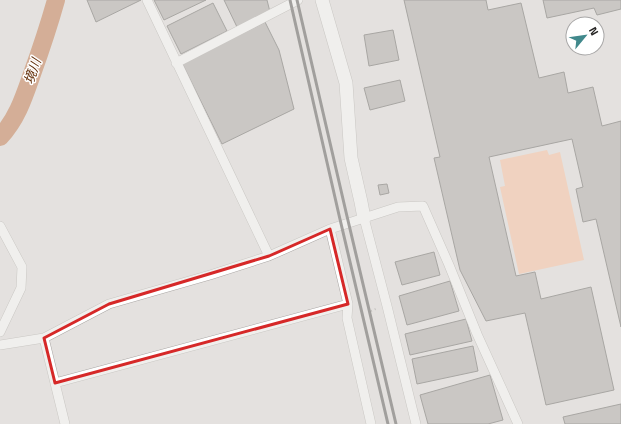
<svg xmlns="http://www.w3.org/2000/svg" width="621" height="424" viewBox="0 0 621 424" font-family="'Titillium Web','Noto Sans JP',sans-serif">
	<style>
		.green { fill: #febf9b }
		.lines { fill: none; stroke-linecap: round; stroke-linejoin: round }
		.river { stroke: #c07040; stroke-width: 18 }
		.building { fill: #aaa7a5; stroke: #615e5c }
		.street-casing { stroke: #aba7a5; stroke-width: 10 }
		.secondary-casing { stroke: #aba7a5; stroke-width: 14 }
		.path { stroke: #9d9a99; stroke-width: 2; stroke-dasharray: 1 3; stroke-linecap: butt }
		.street { stroke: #fff; stroke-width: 9 }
		.secondary { stroke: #fff; stroke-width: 13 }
		.rail { stroke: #514f4e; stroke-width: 3 }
		.marked { fill: none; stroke: #d62828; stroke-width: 3; stroke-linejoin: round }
		.labels { text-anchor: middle; stroke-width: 3; stroke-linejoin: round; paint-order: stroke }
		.water-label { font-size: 13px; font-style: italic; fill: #622d07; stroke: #fff }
	</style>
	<rect width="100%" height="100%" fill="#e4e1df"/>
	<path class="green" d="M547,150L549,155L560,152L584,260L519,274L500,187L505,186L500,160Z"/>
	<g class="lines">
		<path class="river" d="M0,137C17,119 24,97 32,74C41,49 49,25 56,0"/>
	</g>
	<path class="building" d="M87,0H141L96,22Z
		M154,0H206L164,20Z
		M224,0H267L270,12L237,27Z
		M404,0H486L488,10L521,3L539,78L564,72L568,93L593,87L602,126L621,121V327L596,219L583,222L576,189L583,187L572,139L489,157L516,276L535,272L541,299L591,287L614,390L546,405L525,313L486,321L460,270L434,158L440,157Z
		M543,0H621V9L597,15L594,8L547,18Z
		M213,3L227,31L181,54L167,26Z
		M265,22L279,50L294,109L222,144L182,63Z
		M393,30L399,60L369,66L364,35Z
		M400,80L405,101L370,110L364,88Z
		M387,184L389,193L380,195L378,185Z
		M434,252L440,275L402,285L395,262Z
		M450,281L459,311L407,325L399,296Z
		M466,319L472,341L410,355L405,334Z
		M473,346L478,371L417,384L412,359Z
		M490,375L503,420L488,424H428L420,395Z
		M621,404V424H565L563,417Z"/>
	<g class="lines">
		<g class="street-casing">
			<path id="street" d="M147,0L269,256
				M176,63L298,0
				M364,218L387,306L416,424
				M0,226L22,267L21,288L0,332
				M330,229L348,304L347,318L371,424
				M44,338L65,424
				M0,345L44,338L109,304L210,275L269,256L330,229L398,207L423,206L449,265L477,334L518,424
				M55,383L348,304"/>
		</g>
		<g class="secondary-casing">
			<path id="secondary" d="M322,0L346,83L351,158L361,202L364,218"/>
		</g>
		<path class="path" d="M371,311L378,308"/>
		<use href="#street" class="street"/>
		<use href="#secondary" class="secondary"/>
		<path class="rail" d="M290,0L339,215L388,424
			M297,0L346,212L396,424"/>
	</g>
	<path d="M0 0H621V424H0ZM330,229L348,304L55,383L44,338L109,304L269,256Z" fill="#e4e1df" fill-opacity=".55" fill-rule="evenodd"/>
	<path class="marked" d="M330,229L348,304L55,383L44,338L109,304L269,256Z"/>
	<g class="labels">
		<g class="water-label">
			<text transform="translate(32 71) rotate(-71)" y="5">境川</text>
		</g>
	</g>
	<g transform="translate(585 36) rotate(61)"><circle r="19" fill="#ffffff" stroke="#a8a7a7"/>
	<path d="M0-3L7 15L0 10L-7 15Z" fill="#41898c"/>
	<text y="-6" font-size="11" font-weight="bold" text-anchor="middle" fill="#252423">N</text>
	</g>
</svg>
